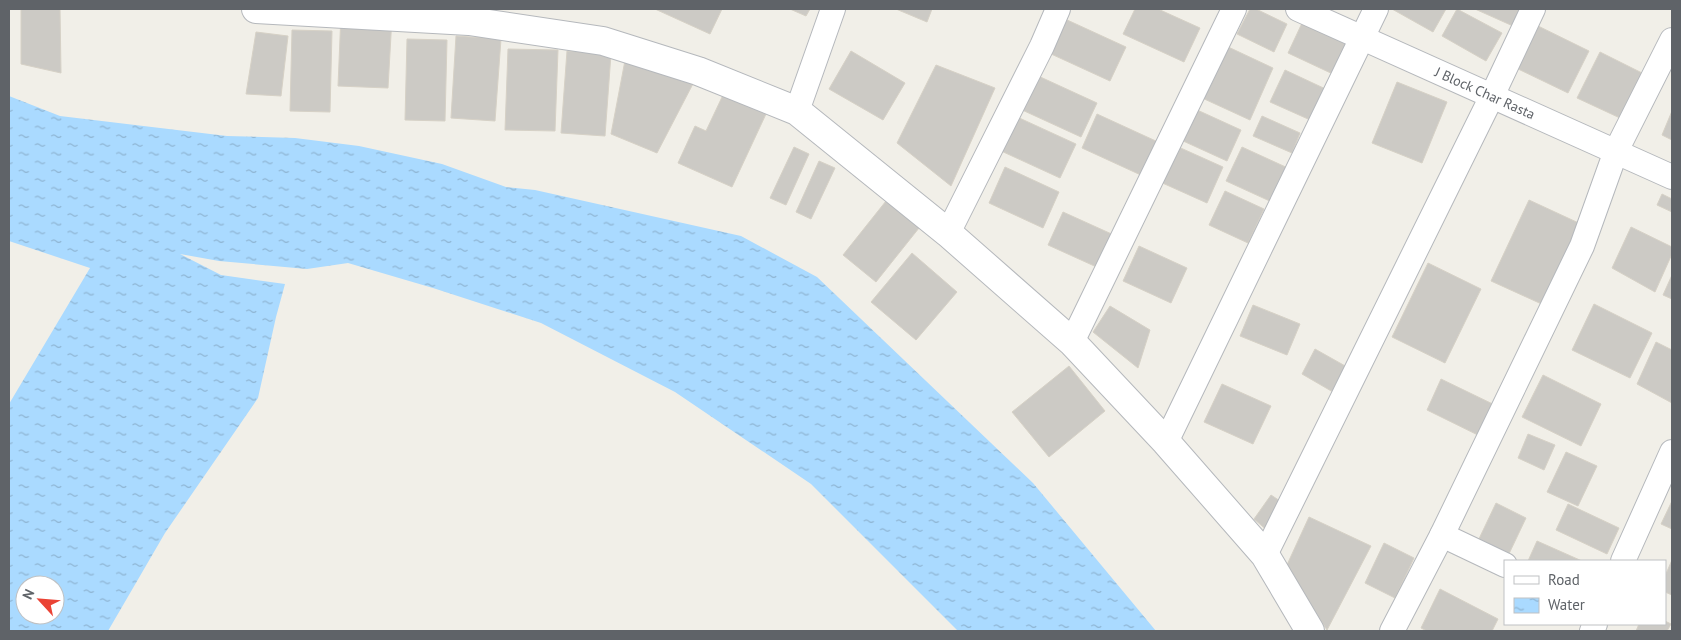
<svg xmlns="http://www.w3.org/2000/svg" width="1681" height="640" viewBox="0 0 1681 640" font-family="'PT Sans',sans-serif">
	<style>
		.water { fill: url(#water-ripples); fill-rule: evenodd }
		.building { fill: #cccac5; stroke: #d6d1c6 }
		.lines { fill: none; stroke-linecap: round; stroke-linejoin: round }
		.minor-casing { stroke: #b5b8bc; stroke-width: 26 }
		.tertiary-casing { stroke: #b5b8bc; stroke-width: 30 }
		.minor { stroke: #fff; stroke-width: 24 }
		.tertiary { stroke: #fff; stroke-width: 28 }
		.labels { text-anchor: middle; stroke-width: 5; stroke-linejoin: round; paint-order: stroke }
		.street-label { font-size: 14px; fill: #5f6368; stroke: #fff }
	</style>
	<defs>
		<pattern id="water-ripples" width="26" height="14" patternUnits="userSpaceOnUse" patternTransform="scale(1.25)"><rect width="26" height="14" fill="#aadaff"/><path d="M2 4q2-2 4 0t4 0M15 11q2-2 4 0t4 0" fill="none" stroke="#8eb4d2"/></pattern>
	</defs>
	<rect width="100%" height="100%" fill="#f1efe8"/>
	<path class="water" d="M9,96L60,116L227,136L295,138L359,146L442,164L506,187L535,190L741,236L817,277L1033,483L1156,631H958L811,484L675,392L541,323L433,288L348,263L307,269L219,261L180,254L221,275L285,284L276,317L258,398L165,533L108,631H9V404L90,268L9,241ZM25,585H55V615H25Z"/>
	<path class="building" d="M21,9H60L61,73L21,64Z
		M655,9H722L710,34Z
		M790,9H810L806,16Z
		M896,9H932L927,22Z
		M1135,9H1158L1200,28L1184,62L1123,34Z
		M1250,9H1256L1287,24L1274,52L1237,34Z
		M1392,9H1446L1433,32Z
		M1457,9L1502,33L1486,61L1442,36Z
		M1475,9H1521L1513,26Z
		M341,14L392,17L388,88L338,86Z
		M1065,19L1126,47L1110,81L1049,53Z
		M1303,21L1350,43L1335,75L1288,53Z
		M1534,24L1589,51L1568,93L1514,67Z
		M292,30L332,31L330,112L290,111Z
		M256,32L288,36L281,96L246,94Z
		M456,36L501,39L495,121L451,118Z
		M407,39L447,40L445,121L405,120Z
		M1224,45L1273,68L1250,120L1200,97Z
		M508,49L558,50L555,131L505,130Z
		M627,50L696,78L657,153L611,134Z
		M567,51L611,54L605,136L561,133Z
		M851,51L905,83L883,120L829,89Z
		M1600,52L1642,73L1620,118L1577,98Z
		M936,65L995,88L951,186L897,143Z
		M1285,70L1332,92L1317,123L1270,102Z
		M1036,75L1097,103L1081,137L1020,109Z
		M1397,82L1447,102L1422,163L1372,143Z
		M723,95L766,114L732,187L678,163L695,126L706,131Z
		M1195,109L1241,130L1227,161L1181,140Z
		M1672,111V140L1662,135Z
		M1097,114L1158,142L1143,176L1082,148Z
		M1015,116L1076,144L1060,178L999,150Z
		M1262,116L1300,133L1292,153L1253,136Z
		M1174,145L1223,167L1207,203L1158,181Z
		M794,147L809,154L786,205L770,198Z
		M1242,147L1290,169L1274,203L1226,181Z
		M819,161L835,168L811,219L796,212Z
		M1005,167L1059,192L1043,228L989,203Z
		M1225,191L1264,209L1248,243L1209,225Z
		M1662,194L1672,199V212L1657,205Z
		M1529,200L1583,225L1546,306L1491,281Z
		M886,201L919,228L876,282L843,255Z
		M1063,212L1116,236L1101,269L1048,245Z
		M1631,227L1672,247V254L1655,292L1612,268Z
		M1139,246L1187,268L1171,303L1123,281Z
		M912,253L957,292L916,340L871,302Z
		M1428,263L1481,289L1445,363L1392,337Z
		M1672,275V299L1663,295Z
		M1594,304L1652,333L1630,378L1572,350Z
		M1253,305L1300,324L1287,355L1240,336Z
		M1110,306L1150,330L1138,368L1093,332Z
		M1656,342L1672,350V403L1637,384Z
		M1315,349L1347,367L1333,392L1302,374Z
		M1069,366L1105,411L1049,457L1012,412Z
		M1543,375L1601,404L1581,446L1522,417Z
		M1441,379L1503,409L1488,440L1427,410Z
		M1222,384L1271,406L1253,444L1204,422Z
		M1528,434L1555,445L1544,470L1518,458Z
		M1566,452L1597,466L1578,506L1547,492Z
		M1271,495L1286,505L1269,532L1254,519Z
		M1672,501V529L1661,524Z
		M1496,503L1526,518L1507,558L1477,543Z
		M1568,504L1619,528L1607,554L1556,530Z
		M1309,517L1371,546L1327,630L1286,567Z
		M1537,541L1582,561H1528Z
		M1384,543L1414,558L1395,598L1365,583Z
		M1672,560V595L1665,592V576Z
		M1440,589L1498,619L1492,631H1427L1421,628Z
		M1665,621L1671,624L1667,631H1636L1639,624H1665Z"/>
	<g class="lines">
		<g class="minor-casing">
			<g id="minor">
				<path id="s1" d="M1298,9L1672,177"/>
				<path d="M797,111L833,9"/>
				<path d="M948,233L1042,46L1058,9"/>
				<path d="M1072,342L1234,9"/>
				<path d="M1166,442L1376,9"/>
				<path d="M1442,535L1505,565"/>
				<path d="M1265,555L1492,96L1533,9"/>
				<path d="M1623,561L1672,452"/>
				<path d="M1392,631L1442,535L1582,246L1616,151L1672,40"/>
				<path d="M1592,631L1595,624"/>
			</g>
		</g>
		<g class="tertiary-casing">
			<path id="tertiary" d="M256,9L469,21L603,41L698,71L797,111L948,233L1072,342L1166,442L1265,555L1310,631"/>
		</g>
		<use href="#minor" class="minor"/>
		<use href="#tertiary" class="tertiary"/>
	</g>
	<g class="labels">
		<g class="street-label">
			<text dy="5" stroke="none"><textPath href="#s1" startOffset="205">J Block Char Rasta</textPath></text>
		</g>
	</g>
	<rect width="1681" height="640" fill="none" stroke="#5f6368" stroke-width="20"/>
	<rect x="1504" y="560" width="162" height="65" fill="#ffffff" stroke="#bfc1c3"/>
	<rect x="1514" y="576" width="25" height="8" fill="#ffffff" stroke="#bfc1c3"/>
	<text x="1548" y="585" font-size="15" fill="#5f6368">Road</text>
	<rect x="1514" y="598" width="25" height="15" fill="url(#water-ripples)" stroke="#bfc1c3"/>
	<text x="1548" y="610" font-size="15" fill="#5f6368">Water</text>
	<g transform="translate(40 600) rotate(296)"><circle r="24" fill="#ffffff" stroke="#bfc1c3"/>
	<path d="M0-4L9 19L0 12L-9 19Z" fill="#ea4335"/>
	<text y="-8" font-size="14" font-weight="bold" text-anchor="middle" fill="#5f6368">N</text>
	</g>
</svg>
